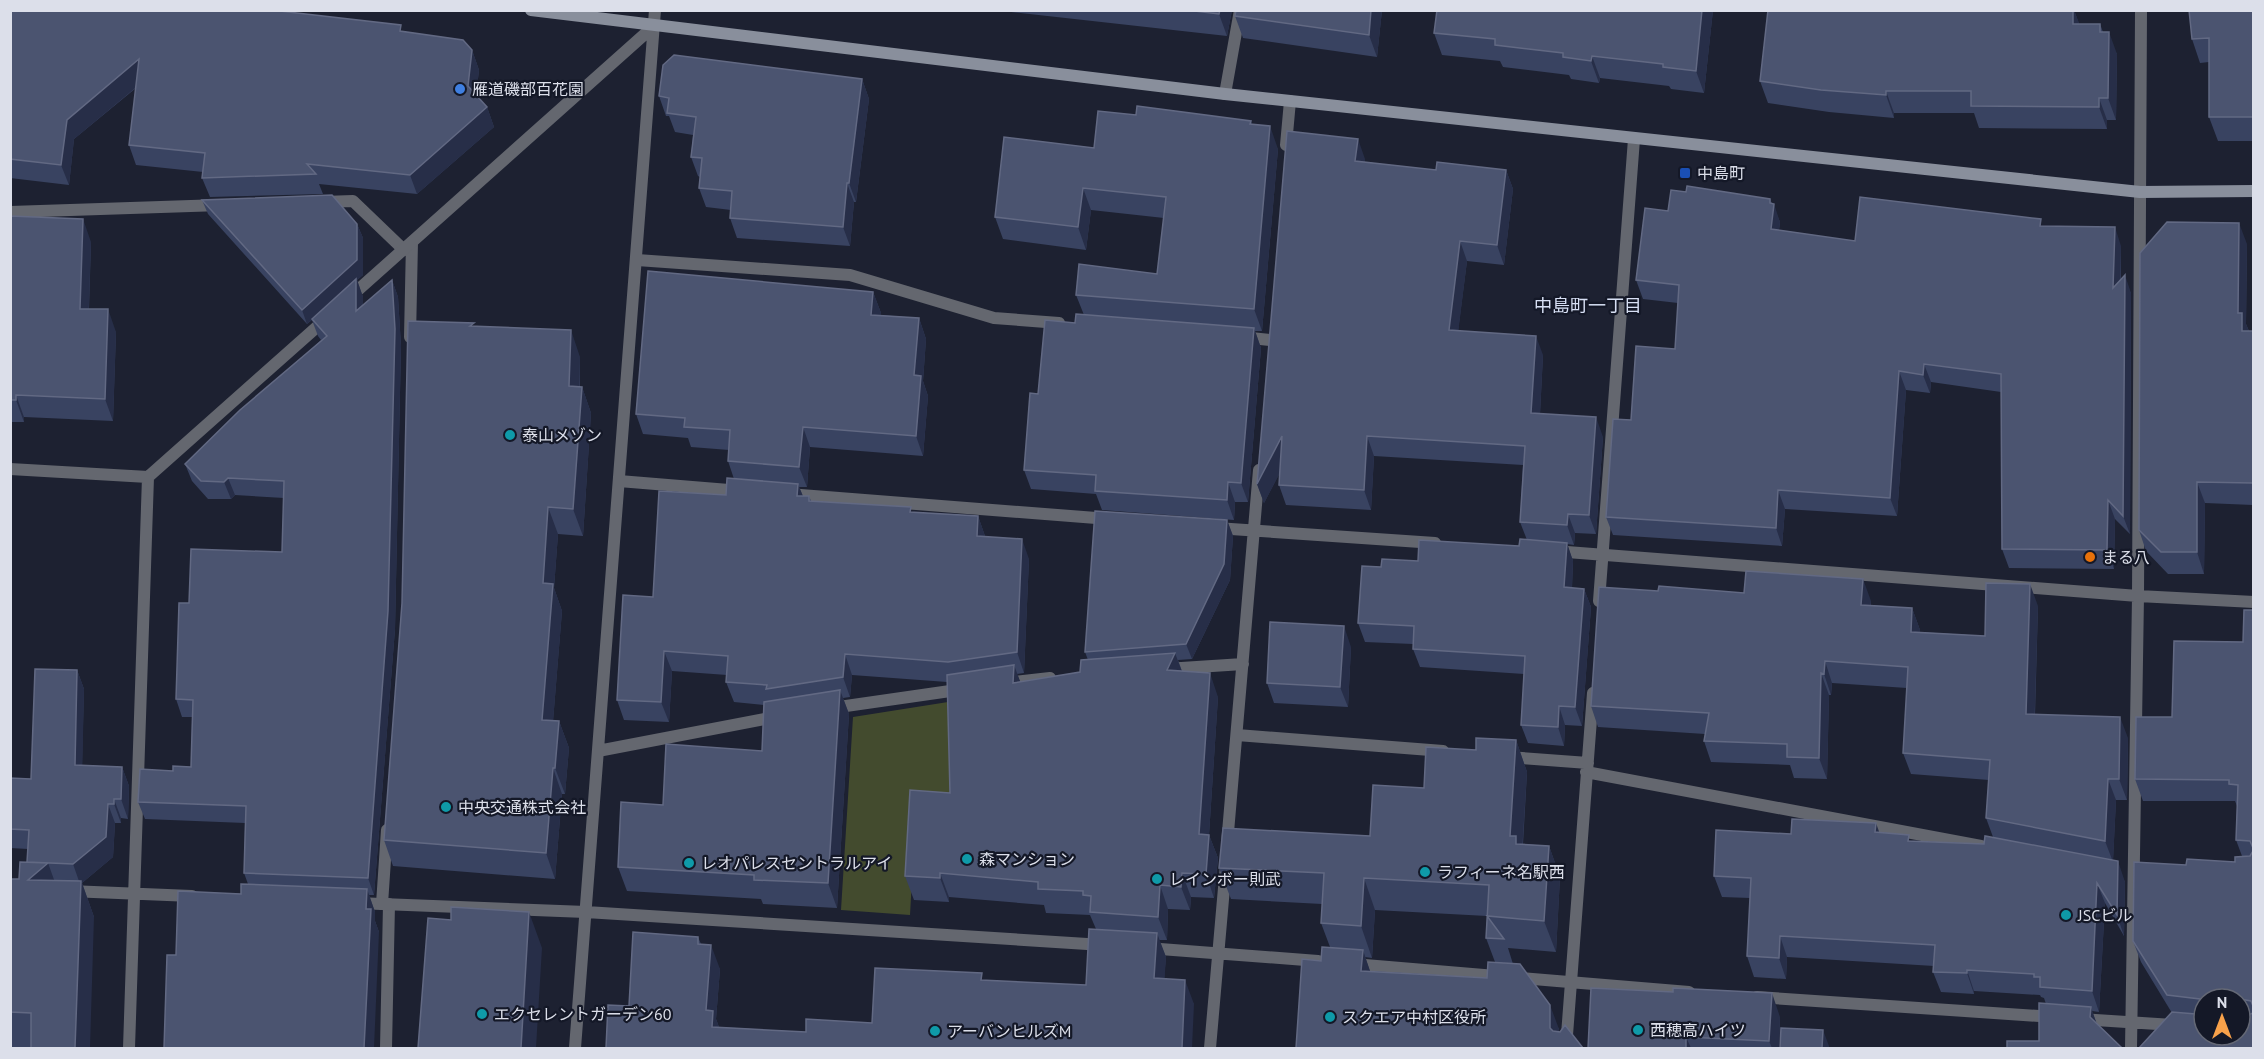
<svg xmlns="http://www.w3.org/2000/svg" width="2264" height="1059" viewBox="0 0 2264 1059" font-family="'PT Sans','Noto Sans JP',sans-serif">
	<style>
		.green { fill: #434b2e }
		.lines { fill: none; stroke-linecap: round; stroke-linejoin: round }
		.lane { stroke: #64676f; stroke-width: 12 }
		.street { stroke: #64676f; stroke-width: 12 }
		.secondary { stroke: #898f9c; stroke-width: 12 }
		.wall { fill: #394361; fill-rule: evenodd }
		.shaded-wall { fill: #272e48 }
		.building { fill: #4b5470; stroke: #626983; stroke-width: 1.5 }
		.shop-dot { fill: #3f7fe0; stroke: #141827; stroke-width: 2 }
		.transit-dot { fill: #1a4fb4; stroke: #141827; stroke-width: 2 }
		.culture-dot { fill: #0f9aa8; stroke: #141827; stroke-width: 2 }
		.food-dot { fill: #e8710a; stroke: #141827; stroke-width: 2 }
		.labels { text-anchor: middle; stroke-width: 4.5; stroke-linejoin: round; paint-order: stroke }
		.poi-label { font-size: 16px; fill: #dcdfea; stroke: #141827; text-anchor: start }
		.neighbourhood-label { font-size: 18px; fill: #d7dff4; stroke: #141827 }
	</style>
	<rect width="100%" height="100%" fill="#1d2131"/>
	<path class="green" d="M948,702L951,809L916,807L910,915L841,910L853,717Z"/>
	<g class="lines">
		<path class="lane" d="M323,202L353,201L404,250
			M10,212L221,205
			M637,260L850,275L994,318L1059,323
			M410,337L412,242
			M1241,337L1270,340
			M382,904L387,830
			M386,1048L389,904"/>
		<path class="street" d="M1225,94L1240,10
			M1286,145L1290,101
			M349,298L655,25
			M10,469L148,477
			M619,481L741,491
			M788,494L1109,519
			M1216,528L1435,543
			M1554,551L2138,596L2254,602
			M1599,601L1634,139
			M1166,669L1243,664
			M1005,683L1050,678
			M832,708L964,689
			M1237,735L1443,751
			M598,751L780,716
			M1508,757L1588,763
			M1586,772L1981,846
			M1227,844L1259,470
			M69,891L192,896
			M356,903L586,912L1103,945
			M1147,948L1318,961
			M1353,964L1689,992
			M1757,997L2054,1017
			M2080,1019L2204,1027
			M129,1048L148,477L327,318
			M575,1048L655,10
			M1210,1048L1226,865
			M1566,1048L1593,693
			M2131,1048L2138,596L2141,10"/>
		<path class="secondary" d="M531,10L1225,94L2140,192L2254,191"/>
	</g>
	<path class="wall" d="M10,10L403,32L472,50L479,70L476,95L487,107L494,127L417,194L319,184L323,194L210,197L202,178L203,172L136,165L129,145L136,88L74,139L69,185L10,178Z
		M993,10H1232L1227,36Z
		M1382,10L1377,57L1243,38L1235,16Z
		M1713,10L1704,93L1671,89L1669,86L1600,78L1599,83L1571,79L1569,75L1503,67L1500,61L1442,55L1434,33Z
		M1768,10H2074L2079,24H2100L2103,32L2117,54L2116,120H2107V129L1979,128L1974,113H1894V118L1829,112L1768,103L1760,81Z
		M2253,10V141H2218L2209,117V62L2200,63L2192,39Z
		M862,79L869,99L856,202H854L850,246L737,238L730,218L731,210L706,207L699,188L700,177L698,176L691,157L693,135L675,132L669,116H666L659,96Z
		M1136,115L1251,121L1252,124L1278,149L1262,331H1255L1261,348L1248,502H1235L1234,520L1102,510L1096,494L1031,489L1024,470L1038,394L1075,323L1084,315L1076,295L1157,274L1164,218L1091,210L1086,250L1003,239L995,217L1094,148Z
		M1365,159V162L1436,170H1506L1513,189L1504,265L1467,261L1458,331L1543,355L1540,414L1603,437L1596,534L1575,533L1574,545L1567,544L1573,561L1572,588L1584,589L1591,607L1582,726L1565,725L1564,746L1528,743L1521,725L1524,674L1420,667L1413,649V644L1365,642L1358,623L1381,567L1519,546L1527,540L1520,522L1523,465L1374,456L1371,510L1286,505L1279,485V474L1264,503L1257,484Z
		M1686,192L1770,199L1780,222L1779,230L1855,241L2043,226L2121,246V279L2131,293L2130,534L2115,519L2114,569L2009,568L2002,549L2001,392L1931,382L1930,393L1906,390L1897,516L1785,509L1782,546L1613,535L1606,517L1631,420L1675,349L1678,303L1643,299L1636,280L1668,211Z
		M202,200L357,224L363,238V275L357,280L363,297V306L392,280L398,297L401,346L395,629L374,895H369L375,912V921L379,932L176,955L241,894L248,884L244,873L245,823L145,819L138,802L173,771L191,767L192,717H182L176,699L189,603L282,552L284,498L235,495L231,499H208L192,481L185,464L321,340L318,336L312,320L307,324L208,214Z
		M10,216L91,242L89,309L116,332L113,421L24,417V422H10Z
		M2247,244L2246,324L2249,331H2253V505L2205,503L2204,574H2168L2146,551L2139,530Z
		M873,292L881,313L880,315L919,318L926,339L923,381L928,396L923,456L810,447L807,487H799L803,496H809L811,501L912,512L978,516L985,536L1029,559L1024,673L1017,674L1020,682L1080,672L1088,660L1085,652L1227,520L1233,536L1230,580L1192,659L1178,660L1182,671L1218,697L1209,835L1218,858L1214,898L1191,897L1190,910L1168,909L1167,940H1159L1166,957L1164,979L1194,1004L606,1048L629,1006L698,937L701,944L720,969L716,1019L719,1027L806,1032L872,1023L984,980L1086,985L1096,929L1090,915L1046,913L1044,905L949,897V902L914,900L905,876L950,793L947,682L852,675L850,697L843,698L849,714L837,908L763,904L761,899L627,891L618,867L663,805L762,751L764,705L734,702L726,682L727,675L672,671L669,722L624,720L617,700L653,597L726,495L734,479L728,461L729,450L691,447L688,438L643,434L636,414Z
		M475,327L580,357V387H582L591,413L583,536L558,534L554,588L562,611L553,721H559L569,748L565,794H562L555,879L393,866L384,840Z
		M1658,591L1744,593L1871,601V605L1912,608L1920,630V632L1985,636L2038,606L2035,715L2128,738L2127,800H2116L2113,860L2125,882L2124,936L2105,903L2099,1012L2092,1011L2097,1024L2039,1041L2046,1004L2044,998L2041,997L2040,995L1974,991V994L1941,992L1933,972L1934,966L1787,957L1786,979L1754,977L1747,956L1750,898L1722,897L1714,876L1791,834L1879,833L1911,841L1984,844L1993,837L1986,818L1989,780L1911,774L1903,753L1907,688L1832,683L1831,695H1829L1827,779L1794,778L1790,765L1711,762L1704,741L1705,734L1598,727L1591,706Z
		M2253,610V1048L2172,1013L2141,962L2133,941L2186,865L2235,862L2242,856L2236,840L2237,806L2235,801H2143L2135,779L2172,717L2243,642ZM2204,999H2240V1035Z
		M1351,647L1348,707L1274,703L1267,683Z
		M77,670L84,689L82,765L122,767L129,786L128,819L121,818V823H115L113,857L82,883L94,917L31,1048H10V879H19L27,862L28,849L10,848V778L31,779Z
		M1516,740L1527,772L1523,844L1549,846L1560,877L1556,952L1508,948L1513,964L1559,1029V1032L1321,961L1330,947L1321,923L1322,904L1231,899L1219,868L1370,836L1424,788L1476,750ZM1375,910L1487,916L1486,938L1495,962L1487,978L1370,971L1365,957L1372,958Z
		M1780,1017L1779,1048H1588Z"/>
	<path class="shaded-wall" d="M1220,10H1232L1227,36L1219,14Z
		M1371,10H1382L1377,57L1369,35Z
		M1702,10H1713L1704,93L1696,71Z
		M2073,10H2074L2081,28L2073,24Z
		M2109,32L2117,54L2116,120L2108,98Z
		M472,50L479,70L475,105L468,86Z
		M1592,56L1600,78L1599,83L1591,61Z
		M139,59L146,79L74,139L69,185L61,165L67,120Z
		M862,79L869,99L856,202L849,183Z
		M1886,91L1894,113V118L1886,95Z
		M2099,98L2107,120V129L2099,107Z
		M487,107L494,127L417,194L410,175Z
		M1270,126L1278,149L1262,331L1254,309Z
		M1358,139L1365,159L1363,181L1355,161Z
		M1506,170L1513,189L1504,265L1497,245Z
		M847,183L854,202L850,246L843,227Z
		M1083,188L1091,210L1086,250L1078,227Z
		M1770,199L1773,208L1774,204L1780,222L1777,248L1771,229Z
		M83,219L91,242L88,331L80,309Z
		M2239,223L2247,244L2246,324L2250,334L2242,331L2238,313Z
		M357,224L363,238V275L357,280L363,297V329L356,311V280L307,324L302,310Z
		M2115,227L2121,246L2120,306L2113,288Z
		M1460,241L1467,261L1456,350L1449,330Z
		M2125,275L2131,293L2130,534L2123,516Z
		M392,280L398,297L401,346L395,629L374,895L368,878Z
		M873,292L881,313L879,335L871,315Z
		M108,309L116,332L113,421L105,399Z
		M919,318L926,339L923,381L928,396L923,456L916,436L914,375Z
		M1254,328L1261,348L1248,502L1241,483Z
		M571,330L580,357L579,413L569,386Z
		M1536,336L1543,355L1539,433L1531,413Z
		M1924,364L1931,382L1930,393L1923,375Z
		M1899,371L1906,390L1897,516L1890,498Z
		M582,387L591,413L583,536L573,509Z
		M16,395L24,417V422L16,400Z
		M1596,417L1603,437L1596,534L1589,515Z
		M803,427L810,447L807,487L799,467Z
		M1282,436L1289,456L1264,503L1257,484Z
		M1367,436L1374,456L1371,510L1364,490Z
		M228,478L235,495L231,499L224,482Z
		M1228,482L1235,502L1234,520L1227,500Z
		M2197,482L2205,503L2204,574L2197,552Z
		M798,484L806,504L797,496Z
		M1778,490L1785,509L1782,546L1776,528Z
		M2108,500L2115,519L2114,569L2107,550Z
		M548,507L558,534L554,588L562,611L551,746L542,720L543,583Z
		M1568,514L1575,533L1574,545L1567,525Z
		M978,516L985,536H977Z
		M1227,520L1233,536L1230,580L1192,659L1186,644Z
		M1022,539L1029,559L1024,673L1017,652Z
		M1567,543L1573,561L1571,606L1564,587Z
		M1863,579L1871,601L1869,626L1861,605Z
		M2030,584L2038,606L2034,735L2026,714Z
		M1584,589L1591,607L1582,726L1575,707Z
		M1912,608L1920,630L1918,653L1911,632Z
		M1344,626L1351,647L1348,707L1340,687Z
		M664,651L672,671L669,722L661,702Z
		M1175,653L1184,677L1167,670Z
		M845,654L852,675L850,697L843,677Z
		M1825,661L1832,683L1831,695L1824,674Z
		M1014,665L1023,689L1013,683Z
		M77,670L84,689L82,784L75,765Z
		M1210,673L1218,697L1209,835L1218,858L1214,898L1206,874L1199,834Z
		M1821,673L1829,695L1827,779L1819,758Z
		M840,690L849,714L837,908L828,883Z
		M1559,706L1565,725L1564,746L1558,727Z
		M2120,717L2128,738L2127,800L2119,779Z
		M559,721L569,748L565,794L555,768Z
		M1516,740L1527,772L1522,852L1510,836Z
		M122,767L129,786L128,819L121,799Z
		M553,768L562,794L555,879L546,853Z
		M2108,779L2116,800L2113,862L2105,841Z
		M114,799L121,818V823L114,804Z
		M108,804L115,823L113,857L82,883L94,917L90,1048H75L80,884L73,864Z
		M1876,823L1883,843L1875,832Z
		M1549,846L1560,877L1556,952L1544,921Z
		M2118,861L2125,882L2124,936L2117,915Z
		M48,863L61,899L28,880Z
		M940,873L949,897V902L940,878Z
		M1182,873L1191,897L1190,910L1181,887Z
		M1364,878L1375,910L1372,958L1361,926Z
		M2097,883L2105,903L2099,1012L2092,991Z
		M1160,885L1168,909L1167,940L1158,917Z
		M367,889L375,912V921L379,932L374,1048H364Z
		M529,912L542,948L536,1048H521Z
		M1157,933L1166,957L1163,1002L1154,978Z
		M1780,936L1787,957L1786,979L1779,958Z
		M711,945L720,969L716,1019L722,1035L721,1048L706,1010Z
		M1363,950L1371,974L1361,971Z
		M1967,970L1974,991V994L1967,973Z
		M1185,980L1194,1004L1192,1048H1182Z
		M1772,993L1780,1017L1779,1048H1772L1769,1041Z
		M1550,1005L1559,1029V1048L1550,1028Z
		M2091,1007L2098,1028L2090,1017Z
		M1823,1030L1829,1046V1048H1822Z
		M1686,1037L1691,1048H1686Z"/>
	<path class="building" d="M10,10H271L401,25L400,31L463,40L472,50L468,86L487,107L410,175L307,164L316,174L202,178L205,153L129,145L139,59L67,120L61,165L10,159Z
		M1186,10H1220L1219,14Z
		M1236,10H1371L1369,35L1235,16Z
		M1437,10H1702L1696,71L1663,67V64L1592,56L1591,61L1563,57V53L1495,45V39L1434,33Z
		M1768,10H2073V24H2100V32H2109L2108,98H2099V107L1971,106V91H1886V95L1821,90L1760,81Z
		M2189,10H2253V117H2209V38L2192,39Z
		M674,55L862,79L849,183H847L843,227L730,218L732,191L699,188L702,158L691,157L696,117L667,113L669,98L659,96L663,65Z
		M1137,106L1251,121L1250,124L1270,126L1254,309L1076,295L1079,264L1157,274L1166,197L1083,188L1078,227L995,217L1004,137L1094,148L1098,111L1136,115Z
		M1287,131L1358,139L1355,161L1436,170L1437,162L1506,170L1497,245L1460,241L1449,330L1536,336L1531,413L1596,417L1589,515L1568,514L1567,525L1520,522L1525,446L1367,436L1364,490L1279,485L1282,436L1257,484Z
		M1687,186L1770,199V203L1774,204L1771,229L1855,241L1860,197L2041,219L2040,226L2115,227L2113,288L2125,275L2123,516L2108,500L2107,550L2002,549L2001,374L1924,364L1923,375L1899,371L1890,498L1778,490L1776,528L1606,517L1613,419L1631,420L1636,346L1675,349L1679,285L1636,280L1645,208L1668,211L1671,190L1686,192Z
		M332,195L357,224V260L302,310L202,200Z
		M10,216L83,219L80,309H108L105,399L16,395V400H10Z
		M2167,222L2239,223L2238,313H2242V331H2253V483L2197,482V552H2161L2139,530L2140,253Z
		M648,271L873,292L871,315L919,318L914,375L921,376L916,436L803,427L799,467L728,461L730,430L684,427L685,418L636,414Z
		M356,279V311L392,280L395,329L388,611L368,878L244,873L246,806L138,802L140,769L173,771V766L191,767L193,700L176,699L179,603H189L191,549L282,552L284,481L228,478L224,482L201,481L185,464L240,410L327,336L312,319Z
		M1076,314L1254,328L1241,483L1228,482L1227,500L1095,491L1096,475L1024,470L1030,393L1038,394L1045,320L1075,323Z
		M408,321L474,323L470,326L571,330L569,386L582,387L573,509L548,507L543,583L553,584L542,720L559,721L555,768H553L546,853L384,840L402,603Z
		M727,478L798,484L797,496H809V501L911,507L910,512L978,516L977,536L1022,539L1017,652L948,662L845,654L843,677L766,689L767,685L726,682L728,656L664,651L661,702L617,700L623,595L653,597L659,491L726,495Z
		M1095,511L1227,520L1224,564L1186,644L1085,652Z
		M1520,539L1567,543L1564,587L1584,589L1575,707L1559,706L1558,727L1521,725L1525,656L1413,649L1414,626L1358,623L1362,566L1381,567L1382,559L1418,561L1419,540L1519,546Z
		M1746,571L1863,579L1861,605L1912,608L1911,632L1985,636L1986,583L2030,584L2026,714L2120,717L2119,779H2108L2105,841L1986,818L1990,760L1903,753L1908,667L1825,661L1824,674L1821,673L1819,758L1787,757V744L1704,741L1709,713L1591,706L1599,587L1658,591L1659,586L1744,593Z
		M2244,610H2253V848L2250,841L2236,840L2238,785L2229,784V780L2135,779L2136,717H2172L2174,641L2243,642Z
		M1270,622L1344,626L1340,687L1267,683Z
		M1175,653L1167,670L1210,673L1199,834L1209,835L1206,874L1182,873L1181,887L1160,885L1158,917L1090,912L1091,896L1083,895V891L1038,889V882L940,873V878L905,876L910,790L950,793L947,675L1014,665L1013,683L1080,672L1081,660Z
		M35,669L77,670L75,765L122,767L121,799H114V804H108L106,837L73,864L27,862L29,830L10,829V778L31,779Z
		M840,690L828,883L754,880V875L618,867L621,802L663,805L666,744L762,751L764,702Z
		M1476,738L1516,740L1510,836H1516V844L1549,846L1544,921L1487,916L1504,939L1486,938L1489,885L1364,878L1361,926L1321,923L1324,873L1219,868L1223,828L1370,836L1373,785L1424,788L1426,747L1476,750Z
		M1792,819L1876,823L1875,832L1909,835L1908,841L1984,844L1985,836L2118,861L2117,915L2097,883L2092,991L2040,987V977H2034V974L1967,970V973L1933,972L1935,945L1780,936L1779,958L1747,956L1751,878L1714,876L1716,830L1791,834Z
		M2253,851V1006L2251,1001L2240,999H2204V1005L2200,999L2167,995L2133,941L2134,862L2186,865L2187,859L2235,862V857L2250,856Z
		M20,862L48,863L28,880L81,881L75,1048H31V1013L10,1012V879H19Z
		M241,884L367,889L366,909H371L364,1048H164L167,955H176L178,891L241,894Z
		M451,907L529,912L521,1048H418L428,918L451,920Z
		M1089,929L1157,933L1154,978L1185,980L1182,1048H606L608,1005L629,1006L633,932L698,937V944L711,945L706,1010L713,1011L712,1027L806,1032V1019L872,1023L875,968L982,973L981,980L1086,985Z
		M1322,947L1363,950L1361,971L1487,978L1488,962L1520,964L1550,1005V1028L1553,1031L1560,1032L1565,1025L1583,1048H1296L1302,959L1321,961Z
		M1591,988L1673,992V988L1772,993L1769,1041L1686,1037V1048H1588Z
		M2039,1003L2091,1007L2090,1017L2122,1048H2007V1041H2039Z
		M2204,1007V1035H2240V1015L2246,1016L2253,1013V1010V1048H2139L2172,1012L2196,1014L2203,1011Z
		M1781,1028L1823,1030L1822,1048H1780Z"/>
	<circle class="shop-dot" cx="460" cy="89" r="6"/>
	<rect class="transit-dot" x="1679" y="167" width="12" height="12" rx="3"/>
	<g class="culture-dot">
		<circle cx="510" cy="435" r="6"/>
		<circle cx="446" cy="807" r="6"/>
		<circle cx="967" cy="859" r="6"/>
		<circle cx="689" cy="863" r="6"/>
		<circle cx="1425" cy="872" r="6"/>
		<circle cx="1157" cy="879" r="6"/>
		<circle cx="2066" cy="915" r="6"/>
		<circle cx="482" cy="1014" r="6"/>
		<circle cx="1330" cy="1017" r="6"/>
		<circle cx="1638" cy="1030" r="6"/>
		<circle cx="935" cy="1031" r="6"/>
	</g>
	<circle class="food-dot" cx="2090" cy="557" r="6"/>
	<g class="labels">
		<g class="poi-label">
			<text x="472" y="95">雁道磯部百花園</text>
			<text x="1697" y="179">中島町</text>
			<text x="522" y="441">泰山メゾン</text>
			<text x="2102" y="563">まる八</text>
			<text x="458" y="813">中央交通株式会社</text>
			<text x="979" y="865">森マンション</text>
			<text x="701" y="869">レオパレスセントラルアイ</text>
			<text x="1437" y="878">ラフィーネ名駅西</text>
			<text x="1169" y="885">レインボー則武</text>
			<text x="2078" y="921">JSCビル</text>
			<text x="494" y="1020">エクセレントガーデン60</text>
			<text x="1342" y="1023">スクエア中村区役所</text>
			<text x="1650" y="1036">西穂高ハイツ</text>
			<text x="947" y="1037">アーバンヒルズM</text>
		</g>
		<g class="neighbourhood-label">
			<text x="1588" y="312">中島町一丁目</text>
		</g>
	</g>
	<rect width="2264" height="1059" fill="none" stroke="#dcdfea" stroke-width="24"/>
	<g transform="translate(2222 1017)"><circle r="28" fill="#141827" stroke="#646875" stroke-width="1.5"/>
	<path d="M0-4.5L10 22L0 15L-10 22Z" fill="#f8a14a"/>
	<text y="-9" font-size="16" font-weight="bold" text-anchor="middle" fill="#dcdfea">N</text>
	</g>
</svg>
